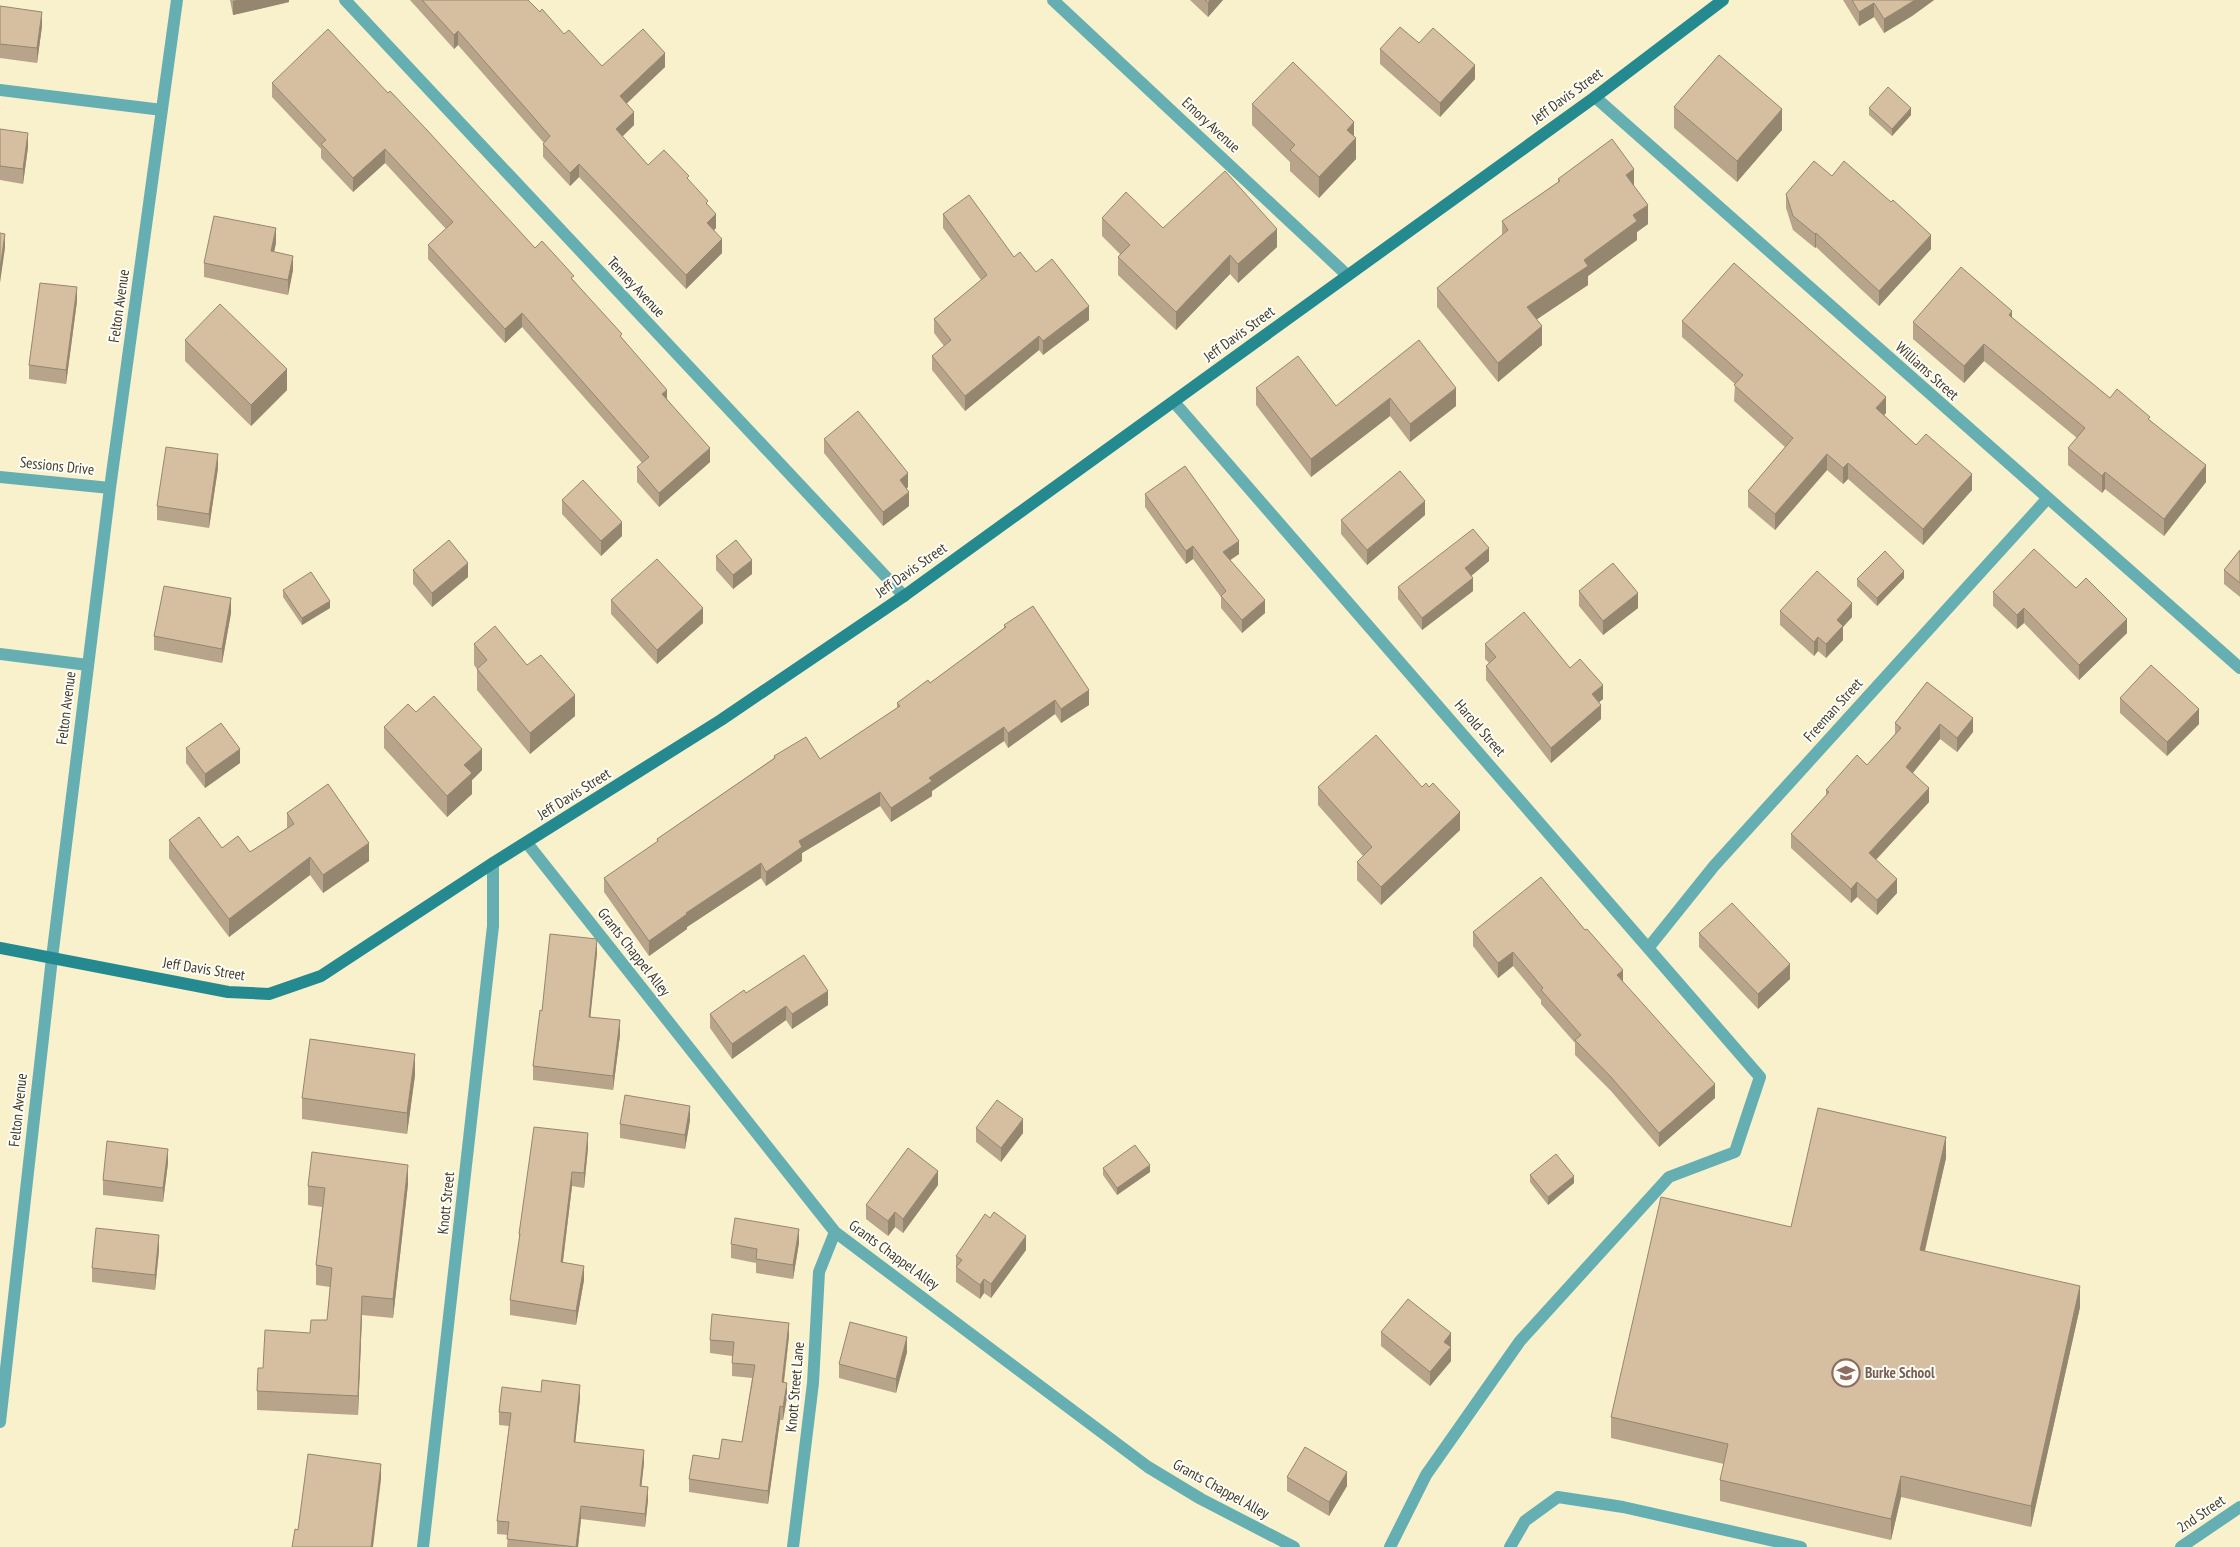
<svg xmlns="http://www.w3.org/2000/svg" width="2240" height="1547" viewBox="0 0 2240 1547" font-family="'PT Sans Narrow',sans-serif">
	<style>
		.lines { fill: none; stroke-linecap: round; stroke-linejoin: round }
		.lane { stroke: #65afb3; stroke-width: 12 }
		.street { stroke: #65afb3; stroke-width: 12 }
		.secondary { stroke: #248a8f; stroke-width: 12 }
		.wall { fill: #b7a48a }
		.shaded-wall { fill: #958670 }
		.building { fill: #d5bfa0; stroke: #958670 }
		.labels { text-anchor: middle; stroke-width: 4; stroke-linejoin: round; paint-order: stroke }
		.street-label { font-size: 15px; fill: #3f3c2d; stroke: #fffdf6 }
		.education-label { font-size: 15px; font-weight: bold; fill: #785e54; stroke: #fffdf6; text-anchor: start }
	</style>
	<rect width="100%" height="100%" fill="#f8f1cc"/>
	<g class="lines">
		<path class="lane" d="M0,654L88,665
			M527,843L835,1232L1148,1467L1201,1499L1294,1547
			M793,1547L813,1383L819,1272L835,1232
			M1510,1547L1525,1521L1558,1497L1623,1507L1801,1547"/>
		<path class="street" d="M345,0L904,596
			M1053,0L1347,275
			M0,90L162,110
			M1595,97L2240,668
			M1174,402L1760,1077L1735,1152L1669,1177L1520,1341L1426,1475L1390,1547
			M0,477L110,488
			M1649,947L1714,866L2047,499
			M0,1422L52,958L110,488L177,0
			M423,1547L493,926V863
			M2181,1547L2240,1507"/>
		<path class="secondary" d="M0,948L228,992L269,994L321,976L493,863L721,720L904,596L1595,97L1723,0"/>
	</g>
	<path class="wall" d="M230,0H289V2L233,15Z
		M410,0H528L540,12L564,34L602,66L665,67L626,103L634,125L622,136L648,165L689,181L708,206L716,228L714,230L722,253L686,289L579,177L570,186L543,157V144L544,143L458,45L454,49Z
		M1190,0H1223L1208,17Z
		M1843,0H1934L1912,16L1884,33L1874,17L1859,26Z
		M0,6L42,26L37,63L0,58Z
		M1419,43L1475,79L1440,117L1380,64V49Z
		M272,83L388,93L535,248L574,281L622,338L667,399L710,462L659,507L637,482V467L642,463L522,327L505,343L428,259V245L446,229L385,163L353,192L321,158V149L272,97Z
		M1252,104L1354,137L1356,159L1319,198L1290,171V162L1252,125Z
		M1674,107L1782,130L1737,182L1674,128Z
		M1869,108L1911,115L1892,136L1869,115Z
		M0,129L28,147L23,184L0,180Z
		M1832,176L1931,249L1879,306L1816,247L1815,248L1793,230L1786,208V194Z
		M1558,179L1634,186L1648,224L1637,232V240L1588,276V285L1537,319L1542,345L1498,382L1437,307V288L1502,235V221L1558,182Z
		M943,214L1014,257L1036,272L1089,320L1043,355L1039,350L965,411L932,370V356L944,346L934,333V319L981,280L943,228Z
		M1102,218L1163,228L1277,247L1238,283L1230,274L1176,330L1118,275V257L1120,254L1102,236Z
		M276,243L274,252L293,270L288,295L204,277V263Z
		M77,301L66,384L29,379V365Z
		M2012,318L2110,398L2150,420L2206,482L2164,536L2105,489L2102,493L2068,465V448L2077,438L1984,361L1964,383L1913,339V322Z
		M1682,321L1886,413L1884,415L1916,445L1972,490L1923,545L1848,479L1843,484L1827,470L1775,530L1748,507V491L1785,447L1734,401L1735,384L1682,337Z
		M185,340L287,390L251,426L185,361Z
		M1256,388L1336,406L1456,388V406L1410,442L1390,416L1311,477L1256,405Z
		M824,439L908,487L906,489L909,506L883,526L824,453Z
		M218,468L209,528L157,520V506Z
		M1145,494L1239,554L1230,560L1265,613L1242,633L1221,608V597L1193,559L1186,564L1145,507Z
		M562,500L622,536L601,556L562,514Z
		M1425,515L1367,565L1341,534V520Z
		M2240,550V597L2224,584V570Z
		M716,556L752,574L733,589L716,570Z
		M1489,561L1471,576L1473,591L1422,630L1398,599V587Z
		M413,570L468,577L432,607L413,584Z
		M1904,578L1877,606L1857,586V579Z
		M283,590L330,608L302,625L283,597Z
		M1579,591L1638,608L1603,635L1579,606Z
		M1993,592L2127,633L2079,680L2024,623L2017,629L1993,606Z
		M611,600L703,623L657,664L611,614Z
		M1780,611L1852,617L1843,627V640L1826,658L1818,651L1814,656L1780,625Z
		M231,613L222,663L154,650V636Z
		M1004,625L1089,705L1061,723L1055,714L1008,748L1004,741L932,791V796L891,822L880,806L802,853V861L766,886L761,878L687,927V929L649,956L604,892V878L657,842V839L774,758V756L820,759L897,708V703L930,683L1004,628Z
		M474,644L527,665L575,716L530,754L477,690V669L474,665Z
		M1485,644L1570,668L1603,699L1599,702L1601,719L1551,763L1486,680V666L1489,663L1485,659Z
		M1927,682L1973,732L1957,752L1940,739L1913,773L1929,802L1876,860L1897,893L1877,915L1857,897L1851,903L1791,848V834L1826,796V790L1867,765L1895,734V723Z
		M2120,698L2199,724L2167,756L2120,713Z
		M416,712L482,770L472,780V794L447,817L384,748V727Z
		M186,748L240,763L205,788L186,763Z
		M1318,787L1460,830L1381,905L1357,880V862L1363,856L1318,805Z
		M287,813L369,861L323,893L310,875L229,937L169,858V840L250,852L287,828Z
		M1473,932L1623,982L1715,1098L1659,1147L1611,1091L1575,1055V1043L1541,1004V1000L1513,966L1498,978L1473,946Z
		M1699,933L1790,979L1758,1009L1699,947Z
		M597,953L590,1017L620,1035L613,1090L533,1080V1066L542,1011Z
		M746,993L828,1005L792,1029L786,1020L732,1059L710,1028V1014Z
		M415,1075L407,1134L302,1119V1098Z
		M690,1120L685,1149L620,1138V1124Z
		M976,1128L1023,1133L1001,1162L976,1142Z
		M588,1148L584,1188L572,1186L563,1262L584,1280L576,1325L510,1315V1300L519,1244V1234Z
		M1946,1158L1925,1251L2080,1307L2031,1527L1901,1497L1891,1540L1720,1501V1480L1724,1464L1611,1438V1417L1791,1227Z
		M168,1163L163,1202L103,1195V1180Z
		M1103,1168L1150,1172L1117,1195L1103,1175Z
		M1530,1175L1574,1183L1548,1205L1530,1182Z
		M408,1184L393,1318L362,1315L358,1415L257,1410V1391L263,1368L327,1320L330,1287L316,1285V1265L322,1207L308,1205V1186Z
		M938,1185L903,1233L895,1227L888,1236L866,1219V1205Z
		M799,1243L793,1279L756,1273V1263L731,1258V1244Z
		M159,1250L155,1290L92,1282V1268Z
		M1026,1250L991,1298L984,1293L980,1299L956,1282V1256Z
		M1381,1332L1451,1333V1361L1430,1386L1381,1346Z
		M789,1336L784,1383L787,1397L783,1420H780L768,1504L689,1492V1479L742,1442L752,1378L732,1376V1356L710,1353V1340Z
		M907,1352L896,1393L839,1378V1364Z
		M580,1398L575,1442L644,1463L641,1487L648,1500L645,1527L581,1519L578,1547H507L508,1535L497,1534V1521L509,1426L499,1425V1412Z
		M1287,1477L1347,1486L1329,1516L1287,1491Z"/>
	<path class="shaded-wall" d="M237,0H289V2L233,15V1Z
		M1210,0H1223L1208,17V3Z
		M1915,0H1934L1912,16L1884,33V19Z
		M1874,3V17L1859,26V12Z
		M42,12V26L37,63V48Z
		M458,31V45L454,49V35Z
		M665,53V67L620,110V96Z
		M1475,65V79L1440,117V103Z
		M1911,108V115L1892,136V129Z
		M1782,109V130L1737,182V161Z
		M634,112V125L616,143V129Z
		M1354,122V140L1356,138V159L1319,198V177L1347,130Z
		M28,133V147L23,184V169Z
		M385,149V163L353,192V178Z
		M579,164V177L570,186V173Z
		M1634,169V188L1626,175Z
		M1648,205V224L1637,232V240L1588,276V285L1527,326V307L1584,260L1633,215Z
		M716,214V228L707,237V223Z
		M276,228V243L271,265V251Z
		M1277,229V247L1238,283V264Z
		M1816,233V247L1815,248V234Z
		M5,234V248L0,283V269Z
		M1931,235V249L1879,306V291Z
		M722,239V253L686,289V275Z
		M1230,255V274L1176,330V312Z
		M293,256V270L288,295V280Z
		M77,287V301L66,384V370Z
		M1089,306V320L1043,355V341Z
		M2012,311V328L2009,315Z
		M522,313V327L505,343V329Z
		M1542,326V345L1498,382V363Z
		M1039,336V350L965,411V396Z
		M1984,344V361L1964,383V366Z
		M287,369V390L251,426V405Z
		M1456,388V406L1410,442V424Z
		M667,390V404L662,394Z
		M1886,397V413L1876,424V408Z
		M1390,398V416L1311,477V459Z
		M710,448V462L659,507V493Z
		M218,454V468L209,528V514Z
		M1827,454V470L1775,530V514Z
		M1848,463V479L1843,484V468Z
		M2206,465V482L2164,536V519Z
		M2105,472V489L2102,493V476Z
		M908,473V487L900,494V480Z
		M1972,474V490L1923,545V529Z
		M909,492V506L883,526V512Z
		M1425,501V515L1367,565V550Z
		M622,522V536L601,556V541Z
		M1239,541V554L1223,565V552Z
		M1193,546V559L1186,564V551Z
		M1489,548V561L1465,581V568Z
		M752,560V574L733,589V575Z
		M468,563V577L432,607V593Z
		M1904,571V578L1877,606V598Z
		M1473,578V591L1422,630V618Z
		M1638,593V608L1603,635V621Z
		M231,598V613L222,663V649Z
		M1265,600V613L1242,633V620Z
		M330,601V608L302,625V618Z
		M1852,603V617L1843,627V640L1826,658V644L1837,620Z
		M703,608V623L657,664V650Z
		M2024,608V623L2017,629V615Z
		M2127,619V633L2079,680V665Z
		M1818,637V651L1814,656V642Z
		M1603,685V699L1592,708V694Z
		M1089,690V705L1061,723V709Z
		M575,695V716L530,754V733Z
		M1055,700V714L1008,748V733Z
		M1601,705V719L1551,763V748Z
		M2199,709V724L2167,756V742Z
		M1973,718V732L1957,752V738Z
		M1940,724V739L1906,781V767Z
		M1004,727V741L932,791V796L891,822V808L929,778Z
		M240,749V763L205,788V774Z
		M482,749V770L472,780V794L447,817V796L464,765Z
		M1929,788V802L1869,867V853Z
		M880,792V806L802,853V861L766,886V872L799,841Z
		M1460,812V830L1381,905V887Z
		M369,843V861L323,893V875Z
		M310,857V875L229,937V919Z
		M761,863V878L687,927V929L649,956V941L686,913Z
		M1897,879V893L1877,915V900Z
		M1857,882V897L1851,903V889Z
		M597,939V953L589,1031V1017Z
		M1513,952V966L1498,978V963Z
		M1790,964V979L1758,1009V994Z
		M1623,970V984L1617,975Z
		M828,991V1005L792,1029V1014Z
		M786,1006V1020L732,1059V1044Z
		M620,1020V1035L613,1090V1076Z
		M415,1054V1075L407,1134V1113Z
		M1715,1084V1098L1659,1147V1133Z
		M690,1106V1120L685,1149V1135Z
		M1023,1119V1133L1001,1162V1148Z
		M588,1133V1148L584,1188V1173Z
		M1946,1137V1158L1920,1271V1250Z
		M168,1149V1163L163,1202V1188Z
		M408,1165V1184L393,1318V1299Z
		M1150,1165V1172L1117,1195V1188Z
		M938,1171V1185L903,1233V1219Z
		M572,1172V1186L561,1276V1262Z
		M1574,1176V1183L1548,1205V1197Z
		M895,1212V1227L888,1236V1221Z
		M799,1229V1243L793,1279V1265Z
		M159,1235V1250L155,1290V1275Z
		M1026,1236V1250L991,1298V1284Z
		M584,1266V1280L576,1325V1311Z
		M984,1279V1293L980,1299V1285Z
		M2080,1286V1307L2031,1527V1506Z
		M362,1296V1315L358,1415V1396Z
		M789,1323V1336L782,1396V1382Z
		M1451,1333V1361L1430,1386V1372L1444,1342Z
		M907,1337V1352L896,1393V1379Z
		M787,1383V1397L783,1420V1407Z
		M580,1385V1398L574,1455V1442Z
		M780,1406V1420L768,1504V1491Z
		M644,1450V1463L640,1499V1486Z
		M381,1464V1479L373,1547H371Z
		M1347,1472V1486L1329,1516V1502Z
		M1901,1476V1497L1891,1540V1519Z
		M648,1487V1500L645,1527V1514Z
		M581,1506V1519L578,1547H576Z"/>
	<path class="building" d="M422,0H528L540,12L542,9L564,34L569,30L602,66L643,29L665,53L620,96L634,112L616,129L648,165L664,150L689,176L687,178L708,201L706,203L716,214L707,223L722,239L686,275L579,164L570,173L543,144L550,136L458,31L454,35Z
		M1205,0H1210L1208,3Z
		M1852,0H1915L1884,19L1874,3L1859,12Z
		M0,6L42,12L37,48L0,44Z
		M1400,27L1419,43L1433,28L1475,65L1440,103L1380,49Z
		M328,29L388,93L390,91L427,130L535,248L542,241L574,276L571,278L622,334L620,336L667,390L662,394L710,448L659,493L637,467L649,457L522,313L505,329L428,245L453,222L385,149L353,178L321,144L326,140L272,83Z
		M1719,55L1782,109L1737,161L1674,107Z
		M1293,62L1354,122L1347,130L1356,138L1319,177L1290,150L1295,145L1252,104Z
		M1888,87L1911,108L1892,129L1869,108Z
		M0,129L28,133L23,169L0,166Z
		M1612,139L1634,169L1626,175L1648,205L1633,215L1637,221L1584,260L1588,266L1527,307L1542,326L1498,363L1437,288L1508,230L1502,221L1560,181L1558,179Z
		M1814,161L1832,176L1844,161L1891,202L1893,200L1931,235L1879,291L1816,233L1815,234L1793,216L1786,194Z
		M1225,171L1277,229L1238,264L1230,255L1176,312L1118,257L1130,245L1102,218L1126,192L1163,228Z
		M969,195L1014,257L1020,252L1036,272L1052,259L1089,306L1043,341L1039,336L965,396L932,356L951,340L934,319L987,275L943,214Z
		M214,216L276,228L271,251L293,256L288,280L204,263Z
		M0,233L5,234L0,269Z
		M1734,263L1886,397L1876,408L1916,445L1926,434L1972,474L1923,529L1848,463L1843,468L1827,454L1775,514L1748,491L1793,438L1734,385L1743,375L1682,321Z
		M1961,267L2012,311L2009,315L2110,398L2117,389L2150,417L2148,419L2206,465L2164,519L2105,472L2102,476L2068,448L2085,428L1984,344L1964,366L1913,322Z
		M40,283L77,287L66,370L29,365Z
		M220,304L287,369L251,405L185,340Z
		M1419,340L1456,388L1410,424L1390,398L1311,459L1256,388L1298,356L1336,406Z
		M858,411L908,473L900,480L909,492L883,512L824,439Z
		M166,447L218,454L209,514L157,506Z
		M1185,466L1239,541L1223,552L1265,600L1242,620L1221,596L1226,591L1193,546L1186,551L1145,494Z
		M1400,471L1425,501L1367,550L1341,520Z
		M583,480L622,522L601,541L562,500Z
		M1473,529L1489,548L1465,568L1473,578L1422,618L1398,587Z
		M449,540L468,563L432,593L413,570Z
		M736,540L752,560L733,575L716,556Z
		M2034,549L2076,588L2086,578L2127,619L2079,665L2024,608L2017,615L1993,592Z
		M2240,550V583L2224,570Z
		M1885,551L1904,571L1877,598L1857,579Z
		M657,559L703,608L657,650L611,600Z
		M1613,563L1638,593L1603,621L1579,591Z
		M1817,571L1852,603L1837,620L1843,626L1826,644L1818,637L1814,642L1780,611Z
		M311,572L330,601L302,618L283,590Z
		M164,586L231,598L222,649L154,636Z
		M1033,606L1089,690L1061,709L1055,700L1008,733L1004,727L929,778L932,781L891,808L880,792L799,841L802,847L766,872L761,863L686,913L687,914L649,941L604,878L658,841L657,839L775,758L774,756L806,737L820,759L900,706L897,703L928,680L930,683L1006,627L1004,625Z
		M1524,612L1570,668L1580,659L1603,685L1592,694L1601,705L1551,748L1486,666L1496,657L1485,644Z
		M495,626L527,665L541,655L575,695L530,733L477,669L487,660L474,644Z
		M2151,665L2199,709L2167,742L2120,698Z
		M1927,682L1973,718L1957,738L1940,724L1906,767L1929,788L1869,853L1897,879L1877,900L1857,882L1851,889L1791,834L1829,792L1826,790L1857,755L1867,765L1901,728L1895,723Z
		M434,696L482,749L464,765L472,773L447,796L384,727L408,704L416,712Z
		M221,723L240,749L205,774L186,748Z
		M1376,735L1422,787L1426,783L1429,787L1433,783L1460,812L1381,887L1357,862L1372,847L1318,787Z
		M328,784L369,843L323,875L310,857L229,919L169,840L199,817L222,848L238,836L250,852L294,824L287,813Z
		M1541,877L1585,930L1587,929L1623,970L1617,975L1715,1084L1659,1133L1611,1077L1575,1040L1581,1035L1541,990L1543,988L1513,952L1498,963L1473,932Z
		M1732,903L1790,964L1758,994L1699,933Z
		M550,934L597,939L589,1017L620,1020L613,1076L533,1066L540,1010L542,1011Z
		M804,955L828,991L792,1014L786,1006L732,1044L710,1014L744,990L746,993Z
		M310,1039L415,1054L407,1113L302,1098Z
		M625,1095L690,1106L685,1135L620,1124Z
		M997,1100L1023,1119L1001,1148L976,1128Z
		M1818,1108L1946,1137L1920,1250L2080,1286L2031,1506L1901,1476L1891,1519L1720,1480L1728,1444L1611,1417L1661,1197L1791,1227Z
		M534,1127L588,1133L584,1173L572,1172L561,1262L584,1266L576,1311L510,1300L520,1234H519Z
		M107,1141L168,1149L163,1188L103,1180Z
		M1135,1145L1150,1165L1117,1188L1103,1168Z
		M908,1148L938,1171L903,1219L895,1212L888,1221L866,1205Z
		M312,1152L408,1165L393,1299L362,1296L358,1396L257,1391L258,1368H263L265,1330L310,1333L311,1320H327L332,1268L316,1265L325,1188L308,1186Z
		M1556,1154L1574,1176L1548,1197L1530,1175Z
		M994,1212L1026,1236L991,1284L984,1279L980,1285L956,1267L962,1260L956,1256L985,1214L990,1218Z
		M735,1218L799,1229L793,1265L756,1259L757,1249L731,1244Z
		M96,1228L159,1235L155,1275L92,1268Z
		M1408,1299L1451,1333L1444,1342L1451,1347L1430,1372L1381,1332Z
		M712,1314L789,1323L782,1382L787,1383L783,1407L780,1406L768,1491L689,1479L693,1455L719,1459L722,1439L742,1442L755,1365L732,1363L734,1342L710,1340Z
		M850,1322L907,1337L896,1379L839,1364Z
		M542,1380L580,1385L574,1442L644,1450L640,1486L648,1487L645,1514L581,1506L576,1547L507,1539L509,1522L497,1521L511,1413L499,1412L502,1387L541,1392Z
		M1305,1447L1347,1472L1329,1502L1287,1477Z
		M308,1454L381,1464L371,1547H292L295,1529L298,1530Z"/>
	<defs>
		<g id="school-ring" transform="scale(1.4375)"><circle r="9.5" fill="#fffdf6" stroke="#8d6e63" stroke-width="1.5"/><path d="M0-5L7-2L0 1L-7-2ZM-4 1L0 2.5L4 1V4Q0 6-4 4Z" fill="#8d6e63"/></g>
	</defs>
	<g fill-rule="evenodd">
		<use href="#school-ring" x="1846" y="1373"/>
	</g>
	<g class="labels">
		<g class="street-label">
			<text transform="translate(1567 96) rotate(-36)" y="5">Jeff Davis Street</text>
			<text transform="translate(1211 125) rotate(43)" y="5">Emory Avenue</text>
			<text transform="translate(636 287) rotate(47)" y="5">Tenney Avenue</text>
			<text transform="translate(119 306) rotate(-82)" y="5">Felton Avenue</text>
			<text transform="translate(1239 334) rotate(-36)" y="5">Jeff Davis Street</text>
			<text transform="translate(1927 371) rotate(42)" y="5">Williams Street</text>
			<text transform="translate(57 466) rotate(6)" y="5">Sessions Drive</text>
			<text transform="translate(911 570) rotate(-35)" y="5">Jeff Davis Street</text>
			<text transform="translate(66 708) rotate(-83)" y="5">Felton Avenue</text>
			<text transform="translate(1833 710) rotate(-48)" y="5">Freeman Street</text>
			<text transform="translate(1480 728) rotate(49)" y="5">Harold Street</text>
			<text transform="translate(574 794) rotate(-32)" y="5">Jeff Davis Street</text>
			<text transform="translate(634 952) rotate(52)" y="5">Grants Chappel Alley</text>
			<text transform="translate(204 969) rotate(9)" y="5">Jeff Davis Street</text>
			<text transform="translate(18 1110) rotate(-84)" y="5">Felton Avenue</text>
			<text transform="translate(446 1203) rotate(-84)" y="5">Knott Street</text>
			<text transform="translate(894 1255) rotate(36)" y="5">Grants Chappel Alley</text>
			<text transform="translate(795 1387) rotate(-85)" y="5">Knott Street Lane</text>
			<text transform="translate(1221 1489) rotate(29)" y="5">Grants Chappel Alley</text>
			<text transform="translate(2201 1514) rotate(-34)" y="5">2nd Street</text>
		</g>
		<g class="education-label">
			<text x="1865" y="1378">Burke School</text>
		</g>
	</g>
</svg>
